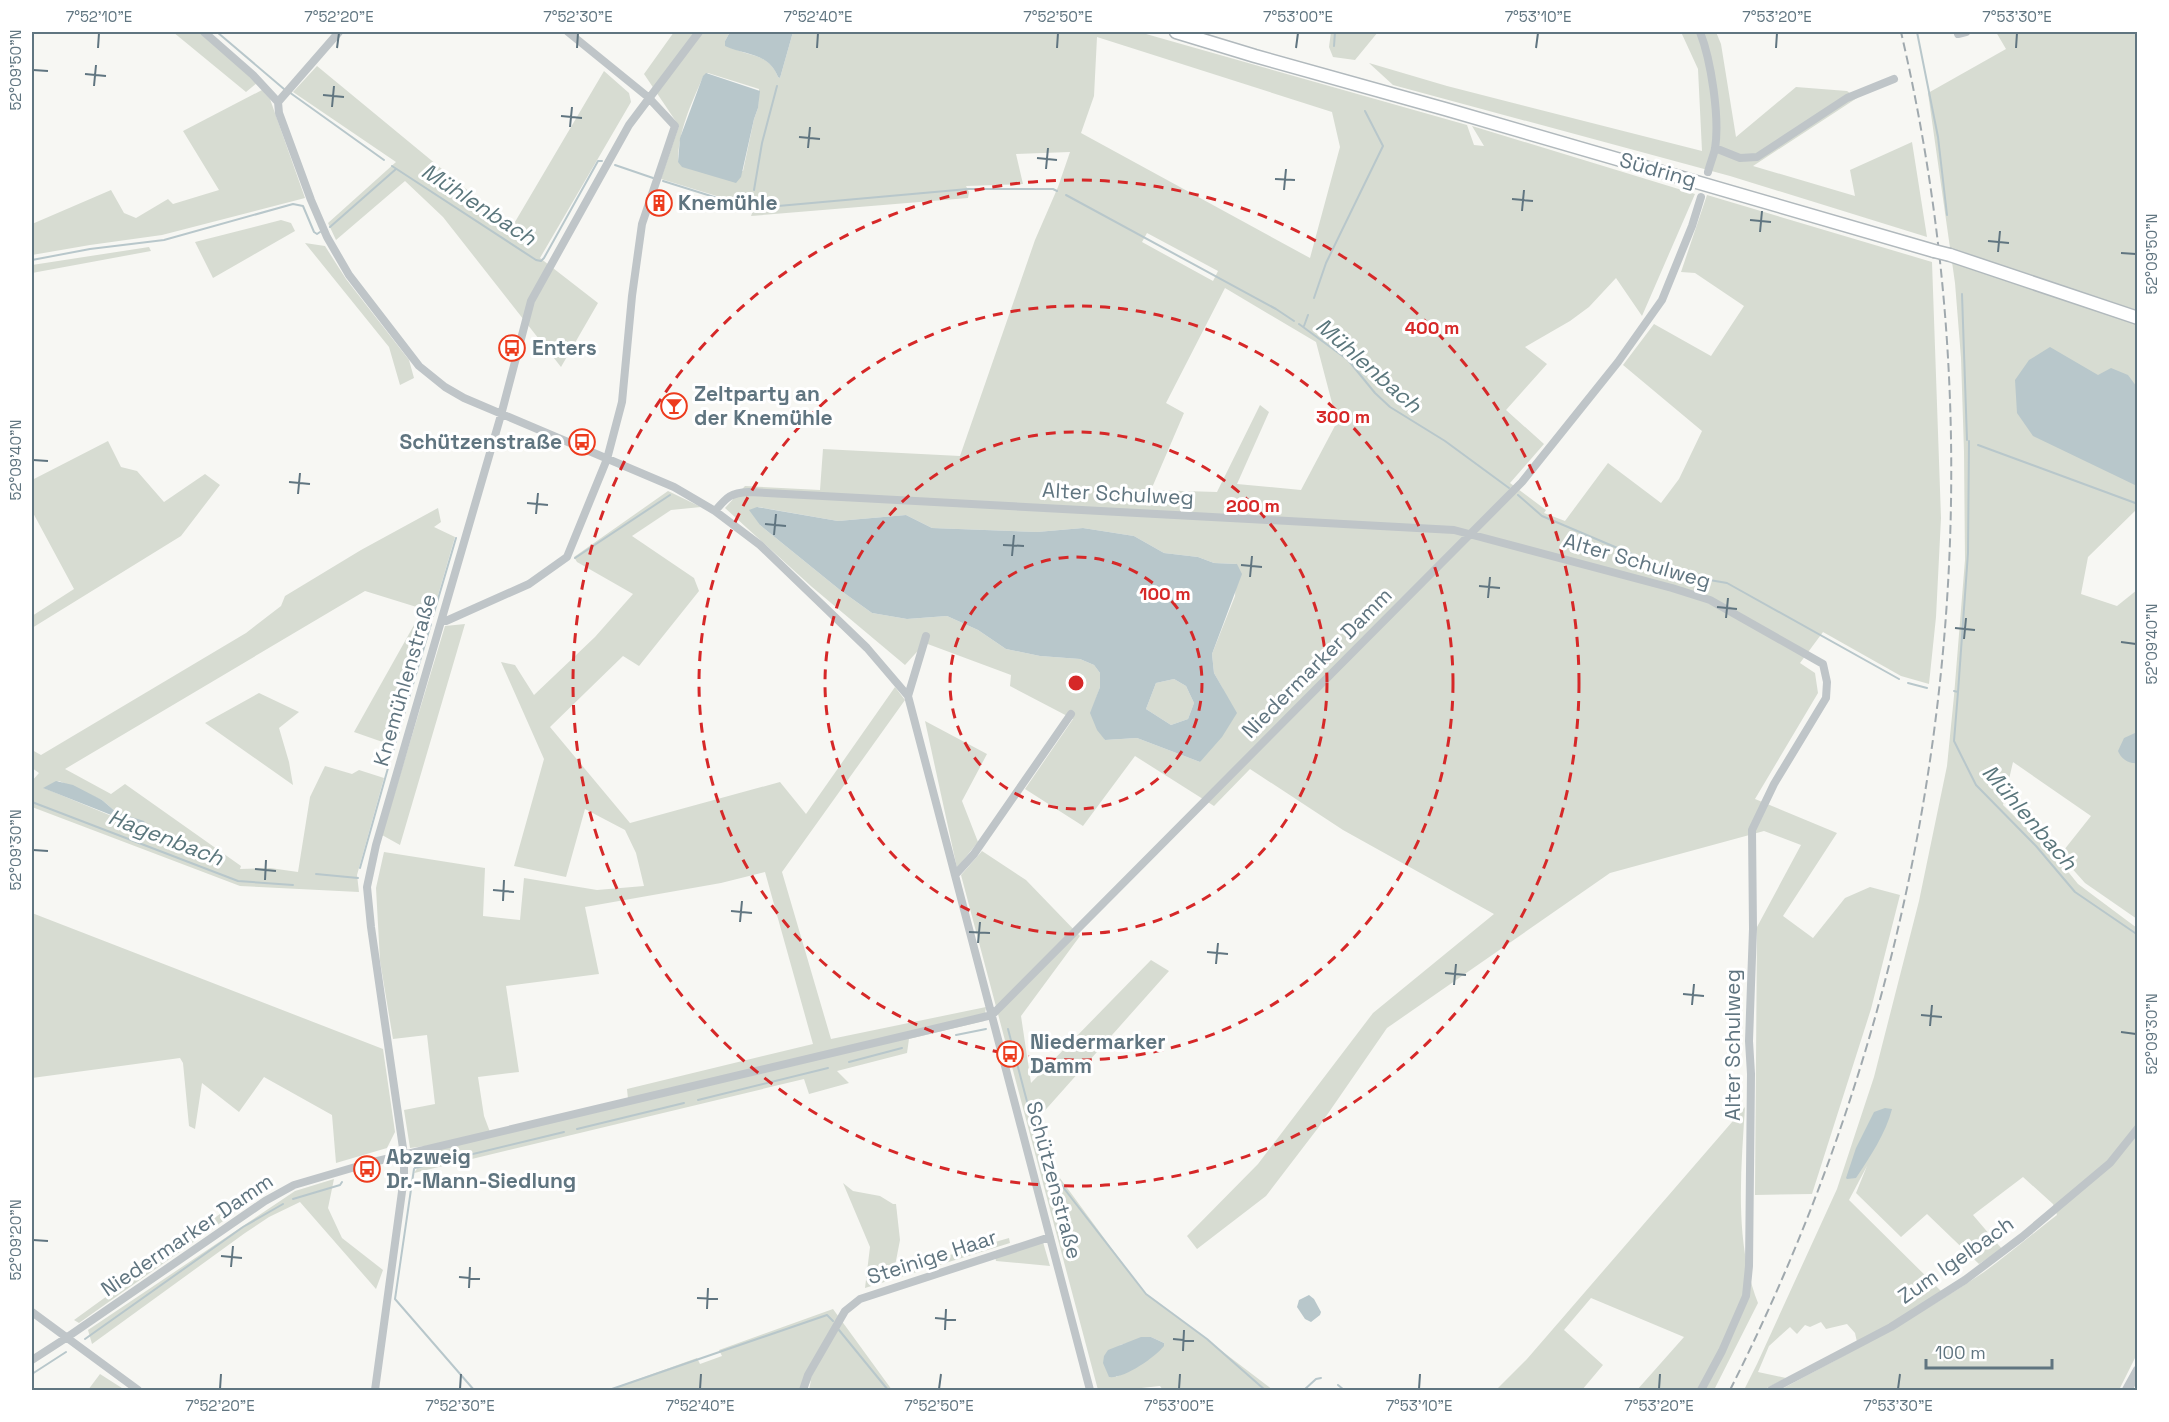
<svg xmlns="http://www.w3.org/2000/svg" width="2169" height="1422" viewBox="0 0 2169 1422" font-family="'Space Grotesk',sans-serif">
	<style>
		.green { fill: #d7dcd2; fill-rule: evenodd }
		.water { fill: #b8c7cb; fill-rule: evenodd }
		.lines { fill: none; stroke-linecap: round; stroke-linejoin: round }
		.stream { stroke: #b8c7cb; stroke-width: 2 }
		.secondary-casing { stroke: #b1b9bd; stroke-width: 15 }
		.minor { stroke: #bfc5c8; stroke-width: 8 }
		.tertiary { stroke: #bfc5c8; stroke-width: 10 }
		.secondary { stroke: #fff; stroke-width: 12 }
		.rail { stroke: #a0a9ae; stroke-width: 2; stroke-dasharray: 9 4.5; stroke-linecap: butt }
		.secondary-bridge-casing { stroke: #b1b9bd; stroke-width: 15; stroke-linecap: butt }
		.secondary-bridge { stroke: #fff; stroke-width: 12 }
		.ticks { fill: none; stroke: #607580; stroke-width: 2 }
		.ring { fill: none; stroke: #d62828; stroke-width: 3; stroke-dasharray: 10 8 }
		.labels { text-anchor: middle; stroke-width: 6; stroke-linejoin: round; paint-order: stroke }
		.street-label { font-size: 21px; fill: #607580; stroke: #fff }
		.poi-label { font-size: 21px; font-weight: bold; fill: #607580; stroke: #fff; text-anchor: start }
		.water-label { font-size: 22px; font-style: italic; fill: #5a767c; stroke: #fff }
		.centre { fill: #d62828; stroke: #fff; stroke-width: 3 }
		.ring-label { font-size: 18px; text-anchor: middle; font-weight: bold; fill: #d62828; stroke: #fff; stroke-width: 6; stroke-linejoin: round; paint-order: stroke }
		.neatline { fill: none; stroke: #607580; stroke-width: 2 }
		.ticks-label { font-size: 15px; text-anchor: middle; fill: #607580 }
	</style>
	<rect width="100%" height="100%" fill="#f7f7f3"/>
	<path class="green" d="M173,32H200L255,79L257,83L246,92Z
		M674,32H730L725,41C741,60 767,48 778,77L780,78L793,32H1139L1467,125L1474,145L1484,146L1472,126L1695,194L1642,316L1616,278L1589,307L1570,321L1525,347L1547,364L1506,410L1544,444L1510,483L1546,510L1544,513L1565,521L1608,463L1661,503L1679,479L1702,431L1623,365L1654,324L1711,356L1744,306L1695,273L1681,272L1707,195L1932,262L1941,518L1936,617L1929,684L1901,676L1823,632L1800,663L1815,673L1818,693L1755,799L1837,833L1783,916L1813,938L1845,898L1870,887L1900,895L1871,1009L1812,1194L1755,1195L1757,927L1801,845L1764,831L1610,873L1387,1028L1318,1128L1266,1196L1197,1249L1187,1236L1258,1164L1373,1013L1494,914L1343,830L1250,769L1214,806L1135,756L1083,826L1025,789L1073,719L1010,686L1011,675L925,643L905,665L812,587L725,508L745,486L820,490L823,449L960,456L1035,240L1058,187L1070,152L1016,154L1023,184L966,186L969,192L968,198L751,216L756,203L751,202L746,205L661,179L679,126L644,74ZM1097,37L1332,112L1340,147L1310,258L1081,133L1094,96ZM708,73L759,89L758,108L754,119L743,171L678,162C678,132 691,104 703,77ZM1147,233L1218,271L1213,281L1142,242ZM1225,288L1316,342L1337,422L1301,490L1237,484L1269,412L1260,405L1217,492L1151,490L1184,413L1166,403ZM758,507L838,521L906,515L932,528L1037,532L1083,528L1134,536L1164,553L1198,557L1214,563L1237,564L1235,596L1212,654L1214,673L1223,689L1200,762L1137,738L1105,740L1091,713L1100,687V673L1094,665L1080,659L1040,656L1006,649L978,630L947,616L907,619L872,613L840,590L760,525Z
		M1331,32H1378L1355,60L1333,57L1329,47Z
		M1681,32H1716L1721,44L1736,137L1796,87L1847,91L1857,98L1753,166L1855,196L1850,170L1912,142L1927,237L1730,176L1393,85L1369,63L1447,86L1702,151L1698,69Z
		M1996,32H2137V509L2088,557L2081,594L2117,606L2137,590V919L2085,883L2060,855L2091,816L2013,762L2003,805L2057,858L2078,884L2137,928V1354L2119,1390H1780C1849,1353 1919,1316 1984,1272C2009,1254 2032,1234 2057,1215L2053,1204L2023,1177L1973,1215L2002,1249L1979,1264L1927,1214L1901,1237L1856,1193L1867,1166L1849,1200L1942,1292L1890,1325L1857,1342L1855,1333L1847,1324L1826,1329L1821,1322L1810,1327L1805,1325L1797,1334L1790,1327L1769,1346L1758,1372L1786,1378L1763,1390H1744L1757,1364L1837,1189L1874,1077L1919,901L1947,766L1954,696L1965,560L1964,452L1961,358L1955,283L1928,93L2006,49Z
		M317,66L512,227L604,71L629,93L631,102L540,258L598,303L561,367L443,217L405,181L336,240L328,223L396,162L293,92Z
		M262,90L270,99L305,198L162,235L90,245L32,255V224L111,190L124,213L136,218L168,199L173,204L219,190L183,131Z
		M281,220L291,223L295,231L213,278L195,242Z
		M305,243L325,246L346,279L409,360L414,378L400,385L389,347Z
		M149,247L151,251L32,273V265Z
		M108,441L121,467L137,471L164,502L205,474L220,485L181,536L32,628V616L74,589L32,511V480Z
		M668,491L701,507L671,510L632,536L694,578L699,591L639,666L623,656L550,727L630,823L780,782L806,814L895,687L905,700L782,872L831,1039L986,1007L984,1021L909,1039L907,1053L837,1071L849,1083L809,1094L804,1079L414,1173L433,1145L410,1148L404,1110L435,1104L427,1035L393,1039L380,961L376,888L384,852L485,868L483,916L520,920L524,878L597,890L644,886L636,853L625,830L585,809L566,877L514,866L544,759L501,662L515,665L534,695L595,637L633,594L577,562L574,557ZM765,872L813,1044L627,1089L628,1099L490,1132L484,1116L478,1077L519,1072L506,986L599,974L585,907L721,883Z
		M438,508L441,522L434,527L455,537L394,746L354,732L423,609L365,591L65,769L111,794L125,784L241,866L240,869L270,868L298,872L310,797L325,766L352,774L359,770L384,778L357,875L359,892L240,886L32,807V781L39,773L32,768V750L41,755L246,633L281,606L285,596L361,550ZM59,781L102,800L116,812L129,817H114L44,788Z
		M465,624L400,845L382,835L445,626Z
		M1174,679L1186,686L1194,703L1188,719L1171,725L1146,709L1156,683Z
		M259,693L299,712L279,728L289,762L293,785L205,723Z
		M925,721L987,754L962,801L978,842L957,868Z
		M982,851L1026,880L1080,936L1021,1016L1031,1083L1151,960L1169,971L1040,1116V1151L1143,1291L1273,1390H1163L1160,1386L1123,1390H1098L961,875ZM1151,1337L1164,1343L1130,1370L1116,1377L1120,1345Z
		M32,913L383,1049L395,1132L387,1148L336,1163L332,1115L264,1077L239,1112L202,1083L195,1129L189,1126L183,1063L180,1058L32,1078Z
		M1745,1107C1741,1171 1734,1242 1758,1303L1714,1390H1637L1684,1337L1591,1298L1564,1330L1603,1365L1582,1390H1496L1527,1359Z
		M334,1179L328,1208L342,1238L383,1270L376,1289L300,1202L269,1217L245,1233L92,1344L88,1330L295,1191Z
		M843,1183L853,1191L880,1196L893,1204H896L900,1240L894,1271L1009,1238L1010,1243L865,1288L870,1247Z
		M253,1190L260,1195L79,1323L74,1320Z
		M1043,1242L1050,1266L996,1261L995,1257Z
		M833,1309L892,1390H809L811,1380L806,1390H608L697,1358L700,1364L722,1356L719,1350Z
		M100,1374L125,1390H88Z"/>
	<path class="water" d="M730,32H793L780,78L778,77C768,52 747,56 725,46V41Z
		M706,73L760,91L758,108L754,119L741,177L736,183L682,167L678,162L680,138L703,76Z
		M2050,347L2098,375L2111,368L2128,375L2137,387V486L2033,436L2017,413L2015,380L2029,360Z
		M757,507L838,521L906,515L932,528L1037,532L1083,528L1134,536L1164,553L1198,557L1214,563L1237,564L1242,574L1212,654L1214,673L1237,713L1222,737L1200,762L1137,738L1105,740L1097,730L1090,713L1100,687V673L1094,665L1080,659L1040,656L1006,649L978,630L947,616L907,619L872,613L840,590L760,525L749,510ZM1174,679L1186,686L1194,703L1188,719L1171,725L1146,709L1156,683Z
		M2135,733L2137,734V763C2129,764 2121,759 2118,751L2124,738Z
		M56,781L73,785L102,800L116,812L144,821L147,826L144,828L43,788Z
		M1885,1108L1892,1109C1886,1133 1870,1157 1856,1178L1847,1179L1846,1178L1856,1148L1874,1112Z
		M1309,1295L1314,1299L1321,1312L1320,1315L1311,1322L1305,1319L1297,1307L1299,1300Z
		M1141,1337H1151L1164,1343V1346C1154,1358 1124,1379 1109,1377L1103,1363L1104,1356L1108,1350Z"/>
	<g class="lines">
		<path class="stream" d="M217,32L284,89
			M1917,32L1938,137L1947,215
			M1334,46L1335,32
			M289,92L384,160
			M615,165L653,178
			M392,166L536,260L541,261L544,258L598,161H602
			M663,181L743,206L758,208
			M754,190L762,143L777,86
			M1066,195L1276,309L1294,321
			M749,206L753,198
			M767,207L968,189H1053L1057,191
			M330,227L396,169
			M32,260L90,249L164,240L293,204L303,206L314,232L317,234L320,232
			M1962,294L1967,440
			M1314,298L1326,263L1383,146L1365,111
			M1299,324L1348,360L1375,393L1390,407L1445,441L1509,488
			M1304,326L1308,315
			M1978,445L2138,504
			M1518,495L1542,516L1674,572
			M575,558L670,495
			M1686,576L1727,583L1899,679
			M433,616L456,538
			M1908,683L1927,688
			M1954,691L1958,692L1954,741L1976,785L2036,846L2075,892L2138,935
			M1958,692L1968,553L1969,441
			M391,758L431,624
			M32,802L238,881L293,885
			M360,868L388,768
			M316,874L358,878
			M1008,1029L1041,1155L1045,1164L1146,1294L1207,1339L1265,1390
			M956,1035L986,1029
			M849,1062L902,1048
			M698,1100L828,1068
			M577,1129L684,1103
			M415,1168L564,1132
			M414,1169L395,1299L474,1390
			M293,1199L340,1185L342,1182
			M839,1330L888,1390
			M85,1339L243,1227L283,1204
			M32,1374L66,1352
			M1338,1385L1344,1390
			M609,1390L827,1315L833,1321
			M1304,1390L1316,1379L1321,1378"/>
		<g class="secondary-casing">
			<path id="secondary" d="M1176,32L1255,56L1445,109L1934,251
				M1950,255L2138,318"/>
		</g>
		<path class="minor" d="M204,32L253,75L278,102L279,113L311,200L327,237L349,275L419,366L445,387L464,398L674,487L715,511L760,545L867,648L908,696L1090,1390
			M1700,32C1711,60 1720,118 1715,149C1713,157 1710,164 1708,172
			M1958,34L1966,32
			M278,102L339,32
			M1715,148L1740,158L1757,157L1847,98L1894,79
			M715,511C727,497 730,493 749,492L1454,530L1672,588L1710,600L1823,664L1827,682L1826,698L1774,784L1752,830L1753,929L1749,1041L1751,1074L1749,1266L1746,1296L1722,1351L1701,1390
			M442,620L446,621L529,584L567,557L607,459L622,402L632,296L642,224L675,126L648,97L568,32
			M908,696L926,636
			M955,875L974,854L1071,714
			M32,1312L138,1390
			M32,1360L66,1338L265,1201L294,1185L369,1163L992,1015L1522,482L1618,362L1662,300L1692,226L1701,197
			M375,1390L404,1177V1155L371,927L367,887L376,845L501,415L531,301L629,125L699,32
			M803,1390L808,1375L845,1311L860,1299L1050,1237
			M1771,1390L1891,1327L1965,1280L2022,1237L2110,1163L2138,1128"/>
		<path class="tertiary" d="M2127,1390L2138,1370"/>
		<use href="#secondary" class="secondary"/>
		<path class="rail" d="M1730,1390C1941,972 2008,490 1901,32"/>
		<g class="secondary-bridge-casing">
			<path id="secondary-bridge" d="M1934,251L1950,255"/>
		</g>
		<use href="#secondary-bridge" class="secondary-bridge"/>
	</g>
	<path class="ticks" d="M98,48L99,33M337,48L339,33M577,48L578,33M817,48L818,33M1057,48L1058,33M1296,48L1298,33M1536,48L1538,33M1776,48L1777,33M2016,48L2017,33M33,70L48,71M85,74L106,76M94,86L96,65M323,95L344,97M332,107L334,86M561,116L582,118M570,127L572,107M799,137L820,139M808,148L810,127M1037,158L1057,160M1046,169L1048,148M1275,179L1295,180M1284,190L1286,169M1512,199L1533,201M1522,211L1524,190M1750,220L1771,222M1760,232L1762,211M1988,241L2009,243M1998,252L2000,231M2121,253L2136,254M33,460L48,461M289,482L310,484M298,494L300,473M527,503L548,505M536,514L538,493M765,524L786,526M774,535L776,514M1003,545L1024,546M1012,556L1014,535M1241,565L1262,567M1250,577L1252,556M1479,586L1500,588M1488,598L1490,577M1717,607L1737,609M1726,618L1728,598M1955,628L1975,630M1964,639L1966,618M2121,642L2136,644M33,850L48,851M255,869L276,871M265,880L266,860M493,890L514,892M503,901L504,880M731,911L752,913M740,922L742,901M969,932L990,933M978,943L980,922M1207,952L1228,954M1216,964L1218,943M1445,973L1466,975M1454,985L1456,964M1683,994L1704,996M1692,1005L1694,984M1921,1015L1942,1017M1930,1026L1932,1005M2121,1032L2136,1034M33,1240L48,1241M221,1256L242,1258M231,1267L233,1246M459,1277L480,1279M469,1288L470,1267M697,1298L718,1299M707,1309L708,1288M935,1318L956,1320M945,1330L946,1309M1173,1339L1194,1341M1183,1351L1184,1330M220,1389L221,1374M460,1389L461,1374M700,1389L701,1374M939,1389L941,1374M1179,1389L1180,1374M1419,1389L1420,1374M1659,1389L1660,1374M1898,1389L1900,1374"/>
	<g class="ring">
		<circle cx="1076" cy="683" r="126"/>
		<circle cx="1076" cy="683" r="251"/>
		<circle cx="1076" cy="683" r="377"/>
		<circle cx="1076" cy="683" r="503"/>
	</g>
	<defs>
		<g id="building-ring" transform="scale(1.35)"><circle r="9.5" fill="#fff" stroke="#ed3b1d" stroke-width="1.5"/><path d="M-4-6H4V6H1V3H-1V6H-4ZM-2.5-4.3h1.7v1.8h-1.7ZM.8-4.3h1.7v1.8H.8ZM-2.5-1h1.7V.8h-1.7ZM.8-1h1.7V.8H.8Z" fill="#ed3b1d"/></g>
		<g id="bus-ring" transform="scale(1.35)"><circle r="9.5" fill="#fff" stroke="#ed3b1d" stroke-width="1.5"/><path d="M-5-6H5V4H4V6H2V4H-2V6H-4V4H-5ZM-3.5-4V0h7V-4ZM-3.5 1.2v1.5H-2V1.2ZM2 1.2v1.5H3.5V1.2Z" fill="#ed3b1d"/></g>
		<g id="bar-ring" transform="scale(1.35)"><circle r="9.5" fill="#fff" stroke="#ed3b1d" stroke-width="1.5"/><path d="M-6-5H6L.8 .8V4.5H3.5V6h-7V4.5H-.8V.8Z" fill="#ed3b1d"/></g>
	</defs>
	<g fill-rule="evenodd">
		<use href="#building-ring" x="659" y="203"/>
		<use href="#bus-ring" x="512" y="348"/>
		<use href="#bar-ring" x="674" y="406"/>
		<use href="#bus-ring" x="582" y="442"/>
		<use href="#bus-ring" x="1010" y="1054"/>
		<use href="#bus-ring" x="367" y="1169"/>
	</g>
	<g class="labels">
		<g class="street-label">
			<text transform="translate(1658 170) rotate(16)" y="7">Südring</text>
			<text transform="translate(1118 494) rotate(3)" y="7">Alter Schulweg</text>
			<text transform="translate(1637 561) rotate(16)" y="7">Alter Schulweg</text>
			<text transform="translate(1317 663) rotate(-45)" y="7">Niedermarker Damm</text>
			<text transform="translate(405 680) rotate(-74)" y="7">Knemühlenstraße</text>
			<text transform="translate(1733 1045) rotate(-90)" y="7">Alter Schulweg</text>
			<text transform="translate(1054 1180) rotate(75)" y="7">Schützenstraße</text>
			<text transform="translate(187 1235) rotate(-34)" y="7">Niedermarker Damm</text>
			<text transform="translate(932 1257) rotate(-18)" y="7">Steinige Haar</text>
			<text transform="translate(1956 1260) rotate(-35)" y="7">Zum Igelbach</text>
		</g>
		<g class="poi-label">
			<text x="678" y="210">Knemühle</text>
			<text x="532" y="355">Enters</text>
			<text x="694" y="401">Zeltparty an<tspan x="694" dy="24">der Knemühle</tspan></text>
			<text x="562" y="449" text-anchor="end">Schützenstraße</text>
			<text x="1030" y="1049">Niedermarker<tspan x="1030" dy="24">Damm</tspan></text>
			<text x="386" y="1164">Abzweig<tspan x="386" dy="24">Dr.-Mann-Siedlung</tspan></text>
		</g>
		<g class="water-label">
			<text transform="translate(479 204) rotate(33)" y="8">Mühlenbach</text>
			<text transform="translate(1369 365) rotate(41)" y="8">Mühlenbach</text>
			<text transform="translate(2030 817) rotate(49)" y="8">Mühlenbach</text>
			<text transform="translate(166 837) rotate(21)" y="8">Hagenbach</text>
		</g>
	</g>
	<circle cx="1076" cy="683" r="9" class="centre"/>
	<g class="ring-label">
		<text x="1432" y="334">400 m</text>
		<text x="1343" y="423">300 m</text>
		<text x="1253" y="512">200 m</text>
		<text x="1165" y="600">100 m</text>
	</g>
	<rect width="2169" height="1422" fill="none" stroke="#ffffff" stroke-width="66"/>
	<path d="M1926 1359v9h126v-9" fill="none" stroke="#607580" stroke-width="3"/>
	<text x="1935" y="1359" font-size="18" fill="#607580" stroke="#ffffff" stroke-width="4.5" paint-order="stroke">100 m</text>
	<rect x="33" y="33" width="2103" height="1356" class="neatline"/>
	<g class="ticks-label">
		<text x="99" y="22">7°52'10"E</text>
		<text x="339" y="22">7°52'20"E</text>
		<text x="578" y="22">7°52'30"E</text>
		<text x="818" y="22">7°52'40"E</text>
		<text x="1058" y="22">7°52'50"E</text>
		<text x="1298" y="22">7°53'00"E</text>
		<text x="1538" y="22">7°53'10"E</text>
		<text x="1777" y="22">7°53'20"E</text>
		<text x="2017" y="22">7°53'30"E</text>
		<text transform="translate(16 70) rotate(-90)" y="5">52°09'50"N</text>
		<text transform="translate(2152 254) rotate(-90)" y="5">52°09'50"N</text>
		<text transform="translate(16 460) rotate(-90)" y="5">52°09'40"N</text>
		<text transform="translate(2152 644) rotate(-90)" y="5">52°09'40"N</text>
		<text transform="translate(16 850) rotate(-90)" y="5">52°09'30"N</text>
		<text transform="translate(2152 1034) rotate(-90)" y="5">52°09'30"N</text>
		<text transform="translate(16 1240) rotate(-90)" y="5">52°09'20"N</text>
		<text x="220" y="1411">7°52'20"E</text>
		<text x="460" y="1411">7°52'30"E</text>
		<text x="700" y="1411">7°52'40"E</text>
		<text x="939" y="1411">7°52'50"E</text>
		<text x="1179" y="1411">7°53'00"E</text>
		<text x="1419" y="1411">7°53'10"E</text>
		<text x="1659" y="1411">7°53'20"E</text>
		<text x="1898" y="1411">7°53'30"E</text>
	</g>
</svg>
